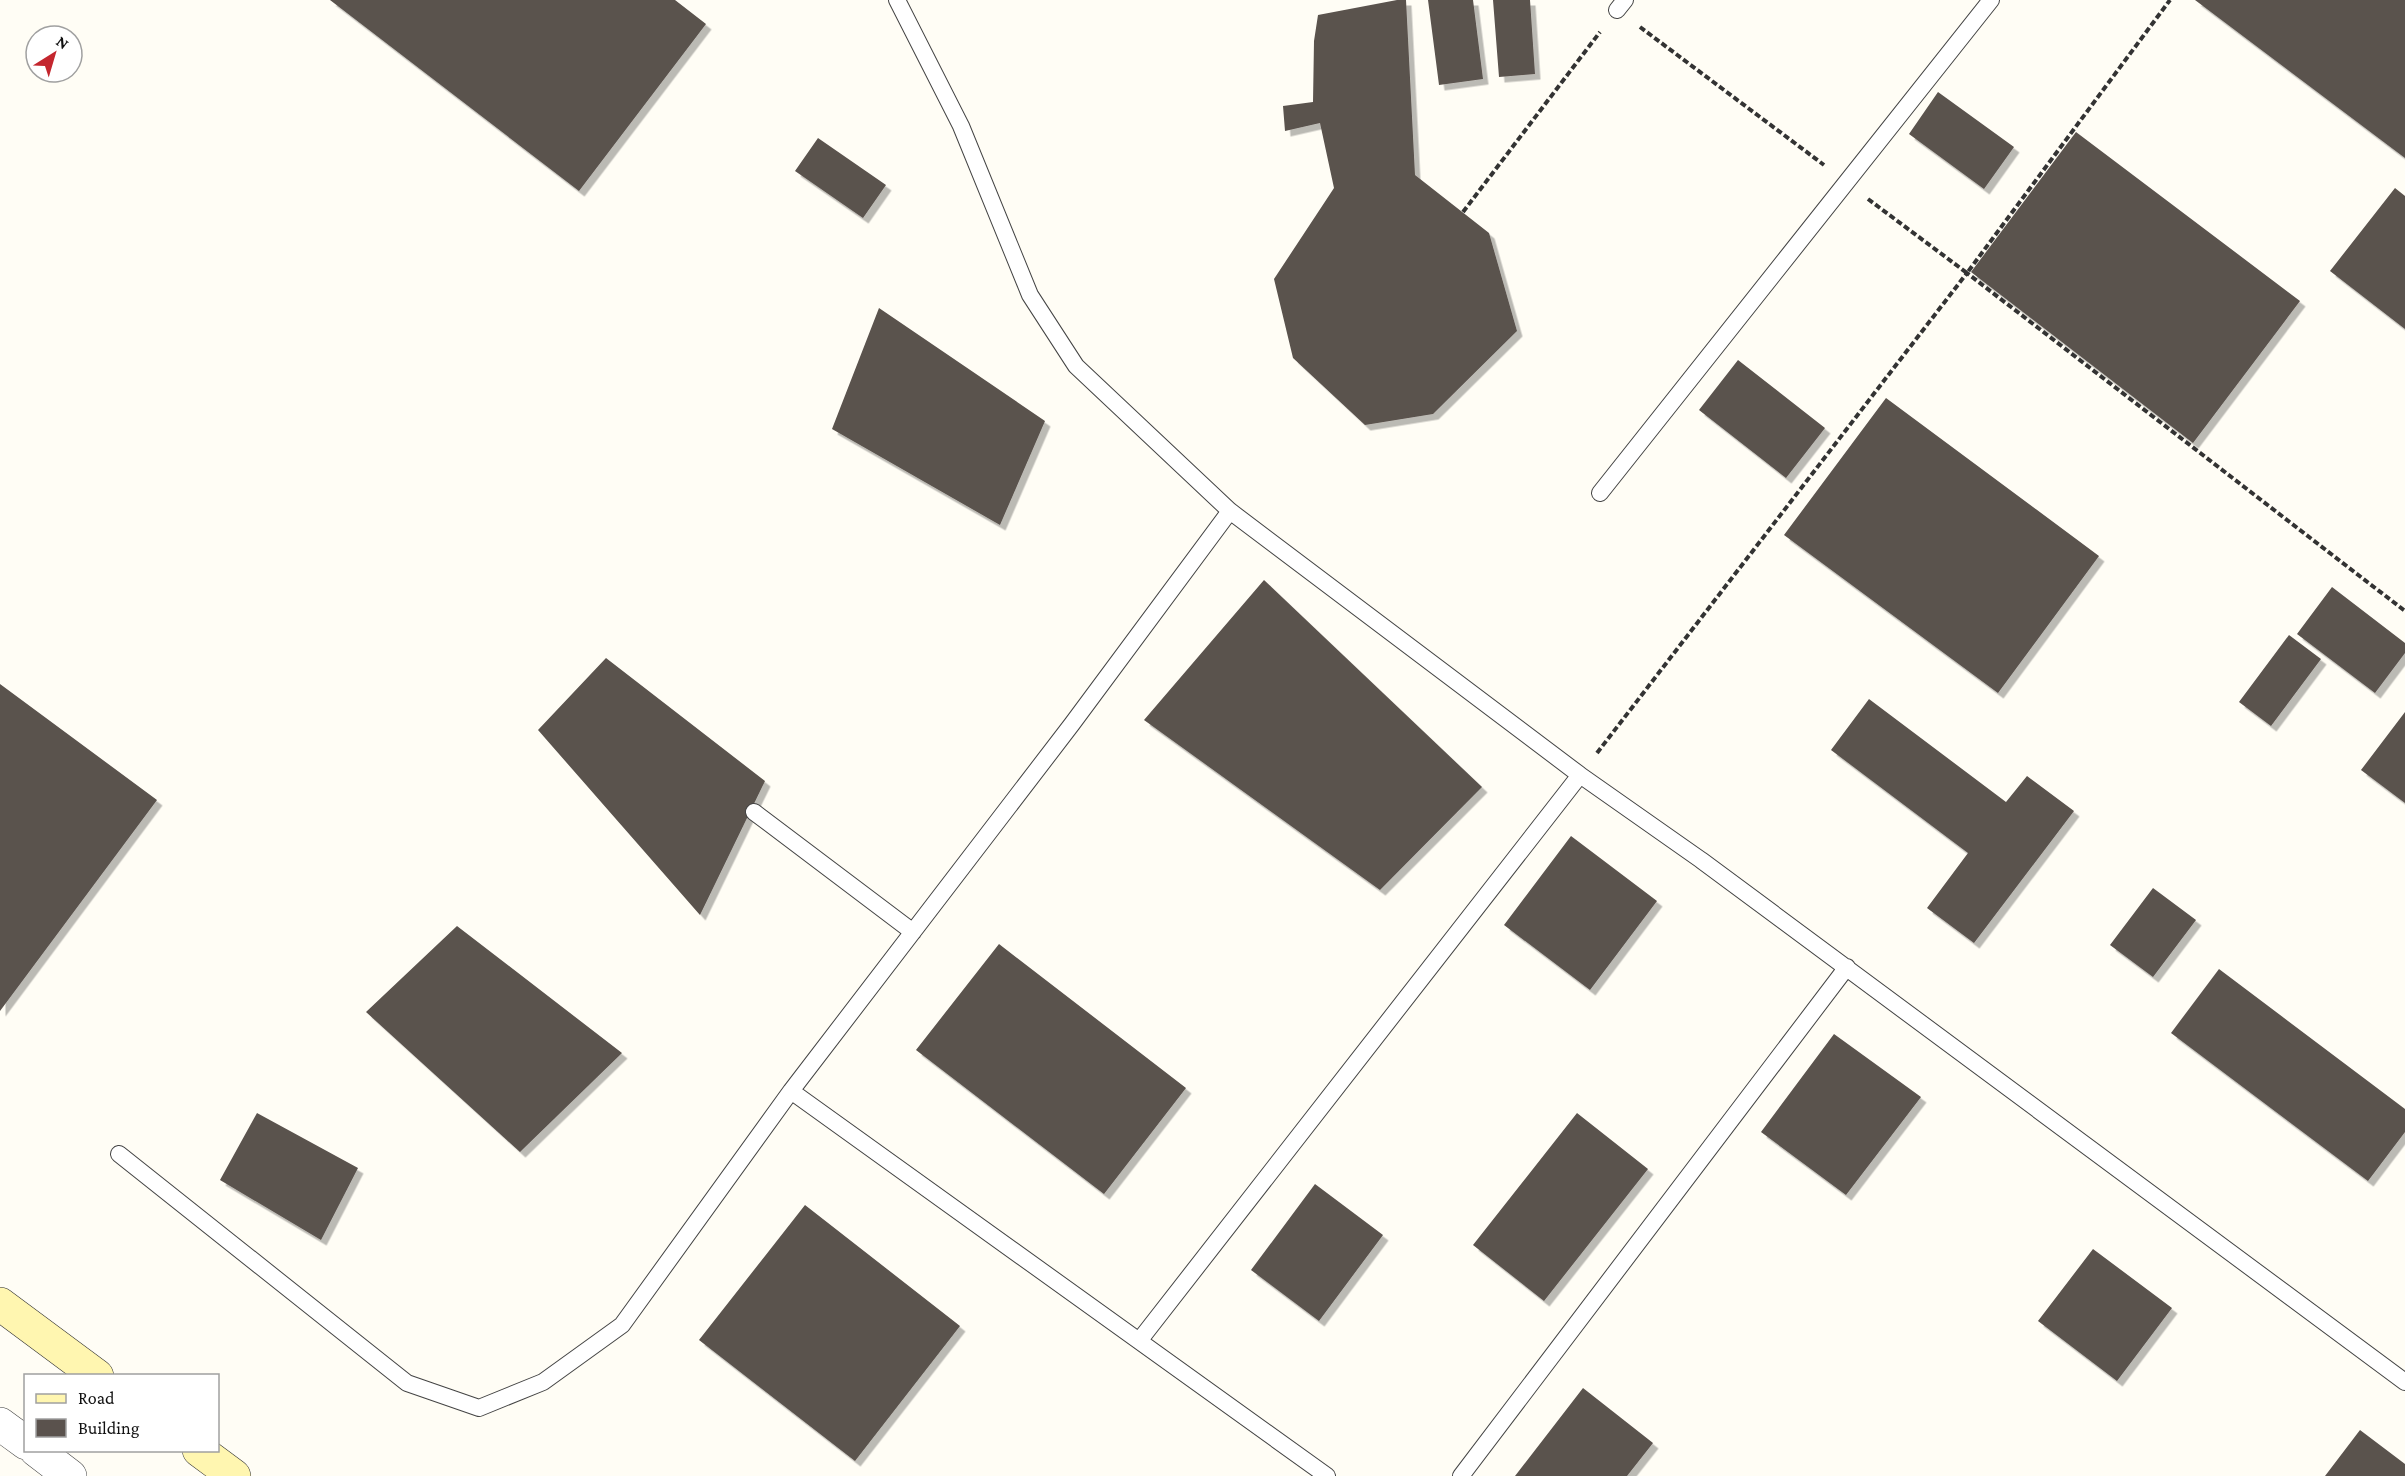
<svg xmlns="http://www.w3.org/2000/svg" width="2405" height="1476" viewBox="0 0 2405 1476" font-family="'Crimson Pro',serif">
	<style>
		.building { fill: #5a524d; filter: url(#shadow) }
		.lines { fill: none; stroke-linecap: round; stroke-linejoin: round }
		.lane-casing { stroke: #444; stroke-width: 18 }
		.street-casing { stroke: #444; stroke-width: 34 }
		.secondary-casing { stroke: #333; stroke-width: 34 }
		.path { stroke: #333; stroke-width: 4; stroke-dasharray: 6 3; stroke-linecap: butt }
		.lane { stroke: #fff; stroke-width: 16 }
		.street { stroke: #fff; stroke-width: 33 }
		.secondary { stroke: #fff6b0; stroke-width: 33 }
	</style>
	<defs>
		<filter id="shadow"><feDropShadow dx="5.5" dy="5.5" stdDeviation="0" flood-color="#0004"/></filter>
	</defs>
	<rect width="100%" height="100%" fill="#fffdf5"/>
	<path class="building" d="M330,0H675L706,24L579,191Z
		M1397,0H1406L1415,175L1489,233L1517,331L1433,414L1365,425L1293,358L1274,279L1334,188L1320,123L1285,131L1283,106L1313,102L1314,41L1318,15Z
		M1428,0H1473L1483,79L1439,85Z
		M1493,0H1530L1535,74L1499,77Z
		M2195,0H2405V158Z
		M1938,92L2014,147L1984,189L1909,134Z
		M2076,132L2300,301L2193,443L1971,272Z
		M818,138L886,185L863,218L795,171Z
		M2395,188L2405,196V329L2330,271Z
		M879,308L1045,421L1000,525L832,429Z
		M1738,360L1825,428L1786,478L1699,410Z
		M1886,398L2099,556L1998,693L1784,535Z
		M1264,580L1482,787L1380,890L1144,720Z
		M2332,587L2405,643V653L2375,693L2297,634Z
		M2289,635L2321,659L2271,726L2239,702Z
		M606,658L765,781L700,915L538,730Z
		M0,684L157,800L0,1011Z
		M1869,699L2006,802L2027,776L2074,811L1974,943L1927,908L1968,853L1831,750Z
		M2405,712V803L2361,770Z
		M1571,836L1657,901L1590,990L1504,925Z
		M2153,888L2196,920L2153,977L2110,945Z
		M457,926L622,1053L520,1152L366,1012Z
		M999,944L1186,1088L1104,1194L916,1050Z
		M2219,969L2405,1109V1132L2368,1181L2171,1033Z
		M1834,1034L1921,1097L1846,1195L1761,1132Z
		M257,1113L358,1168L321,1240L220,1180Z
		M1577,1113L1648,1169L1544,1301L1473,1245Z
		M1315,1184L1383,1235L1319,1321L1251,1270Z
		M805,1205L960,1326L855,1461L699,1340Z
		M2093,1249L2172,1308L2117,1381L2038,1321Z
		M1583,1388L1653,1443L1627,1476H1515Z
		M2360,1430L2405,1464V1476H2325Z"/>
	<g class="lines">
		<g class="lane-casing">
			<path id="lane" d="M897,0L961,126L1030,295L1076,366L1230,511L1580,775L1701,860L2405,1382
				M1617,10L1625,0
				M1600,493L1991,0
				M754,812L913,932
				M791,1091L1327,1476
				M119,1154L407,1383L479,1408L543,1382L622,1325L791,1091L1072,724L1230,511
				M1139,1341L1580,775
				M1461,1476L1847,967"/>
		</g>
		<g class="street-casing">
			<path id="street" d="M0,1424L26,1443
				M36,1450L70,1476"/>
		</g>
		<g class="secondary-casing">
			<path id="secondary" d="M0,1304L97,1376
				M199,1450L234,1476"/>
		</g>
		<path class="path" d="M1640,27L1824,165
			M1868,199L1967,273L2170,0
			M1463,212L1600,32
			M1597,753L1967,273L2405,611"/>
		<use href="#lane" class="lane"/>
		<use href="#street" class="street"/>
		<use href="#secondary" class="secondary"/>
	</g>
	<rect x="24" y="1374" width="195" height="78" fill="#ffffff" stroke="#a0a0a0" stroke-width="1.5"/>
	<rect x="36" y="1394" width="30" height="9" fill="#fff6b0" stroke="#a0a0a0" stroke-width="1.5"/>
	<text x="78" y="1404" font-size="18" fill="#111111">Road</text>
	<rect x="36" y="1419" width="30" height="18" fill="#5a524d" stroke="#a0a0a0" stroke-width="1.5"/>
	<text x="78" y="1434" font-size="18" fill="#111111">Building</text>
	<g transform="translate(54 54) rotate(37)"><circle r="28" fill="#ffffff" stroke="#a0a0a0" stroke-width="1.5"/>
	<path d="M0-4.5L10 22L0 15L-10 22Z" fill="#c4262e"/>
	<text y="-9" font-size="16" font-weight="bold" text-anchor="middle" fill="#111111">N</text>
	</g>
</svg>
